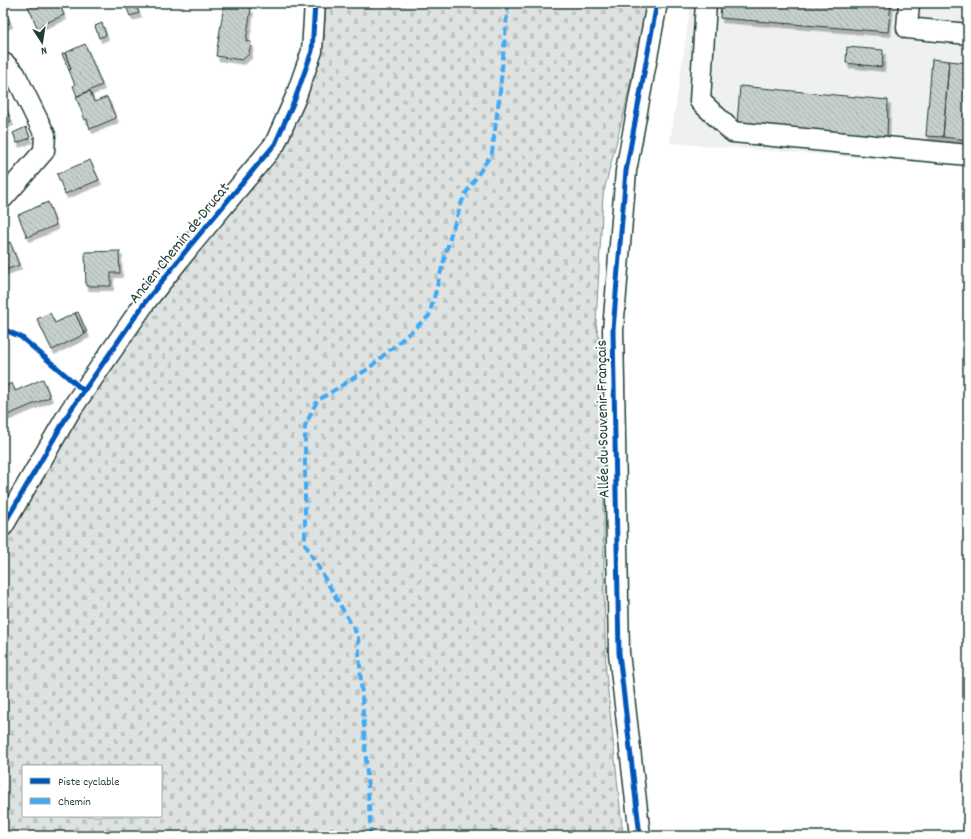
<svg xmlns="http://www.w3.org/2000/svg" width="971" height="839" viewBox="0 0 971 839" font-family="Dekko,sans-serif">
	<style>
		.built { fill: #eef1f0 }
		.cemetery { fill: url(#cemetery-stones); stroke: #7e908b; fill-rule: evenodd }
		.building { fill: url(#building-back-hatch); stroke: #1f3d34; filter: url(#shadow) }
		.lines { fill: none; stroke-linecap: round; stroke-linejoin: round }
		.minor-casing { stroke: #1f3d34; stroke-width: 23 }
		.minor { stroke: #fff; stroke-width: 20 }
		.quiet { stroke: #3fa9f5; stroke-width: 4; stroke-dasharray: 8 4; stroke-linecap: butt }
		.cycleway-casing { stroke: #fff; stroke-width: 8 }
		.cycleway { stroke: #0057b8; stroke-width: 5 }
		.labels { text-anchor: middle; stroke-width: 3.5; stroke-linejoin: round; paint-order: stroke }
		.street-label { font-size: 16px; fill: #1f3d34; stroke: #fff }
	</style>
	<defs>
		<pattern id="cemetery-stones" width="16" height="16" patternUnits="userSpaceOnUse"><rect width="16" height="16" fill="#dee3e2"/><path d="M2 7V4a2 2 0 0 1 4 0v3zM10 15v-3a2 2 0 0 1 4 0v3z" fill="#bec4c2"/></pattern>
		<pattern id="building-back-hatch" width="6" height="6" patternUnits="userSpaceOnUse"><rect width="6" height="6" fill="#c7cfcc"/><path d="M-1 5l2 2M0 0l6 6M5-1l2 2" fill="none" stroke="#aab3b0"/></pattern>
		<filter id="shadow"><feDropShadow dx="2.5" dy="4.5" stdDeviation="0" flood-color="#0004"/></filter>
	</defs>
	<rect width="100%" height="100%" fill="#fff"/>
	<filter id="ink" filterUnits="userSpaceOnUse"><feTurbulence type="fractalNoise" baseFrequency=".025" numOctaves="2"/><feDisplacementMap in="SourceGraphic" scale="8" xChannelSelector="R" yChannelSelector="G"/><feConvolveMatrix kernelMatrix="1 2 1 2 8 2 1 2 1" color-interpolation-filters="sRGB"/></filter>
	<g filter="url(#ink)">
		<path class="built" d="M691,3H968V166L670,143Z"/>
		<path class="cemetery" d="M326,3H647L625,108L603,195L596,324L604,365V588L606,673L622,826L624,836H3V543L84,391L309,90L323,46ZM23,766H161V816H23Z"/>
		<path class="building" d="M30,3H59L64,15L37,27L27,4Z
			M132,3H135L139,13L130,16L126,6Z
			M721,3H891L888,32L720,18Z
			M224,4L251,8L246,41L251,42L249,54L242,60L216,56Z
			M3,5L10,23L3,26Z
			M102,23L106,35L99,38L95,26Z
			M85,44L102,85L77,96L73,86L75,85L69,70L71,69L65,53Z
			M847,47L883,50L882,67L846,63Z
			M65,53L71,69L69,70L62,54Z
			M932,59L949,61L943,137L926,136Z
			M949,61L968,63V140L943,137Z
			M740,86L888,100L887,138L737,125Z
			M90,91L94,102L107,97L116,118L90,129L87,119L85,120L76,97Z
			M3,100L11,121L3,124Z
			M26,127L30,138L17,143L13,133Z
			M90,160L99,180L65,194L57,174Z
			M48,202L56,225L27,237L18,215Z
			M10,242L19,265L3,271V245Z
			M120,251L119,256L120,273H111V286H86L85,252Z
			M78,312L87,333L85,334L75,313Z
			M50,313L55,323L75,313L85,334L52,350L37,319Z
			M43,379L50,397L3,417V387L12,383L15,391Z"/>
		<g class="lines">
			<g class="minor-casing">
				<path id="minor" d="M706,3L700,101L733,132L968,155
					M909,3L907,28L968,34
					M3,64H5L15,74L45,135L44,151L3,198
					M3,526L70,411L146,301L189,247L275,144L295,99L312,51L315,3
					M640,836L619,653L613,330L626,171L657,3"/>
			</g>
			<use href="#minor" class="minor"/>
			<path class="quiet" d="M371,836L358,636L305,544V426L317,401L368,369L429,316L451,234L464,196L492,153L500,91L508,3"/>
			<g class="cycleway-casing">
				<path id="cycleway" d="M3,329L21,337L84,391
					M3,526L70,411L146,301L189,247L275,144L295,99L312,51L315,3
					M640,836L619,653L613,330L626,171L657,3"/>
			</g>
			<use href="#cycleway" class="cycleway"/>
		</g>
	</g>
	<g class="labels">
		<g class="street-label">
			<text transform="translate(178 242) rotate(-51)" y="6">Ancien Chemin de Drucat</text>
			<text transform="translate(601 419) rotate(-91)" y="6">Allée du Souvenir Français</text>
		</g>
	</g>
	<rect width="971" height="839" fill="none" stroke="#fff" stroke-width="16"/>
	<rect x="8" y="8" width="955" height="823" fill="none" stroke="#1f3d34" stroke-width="1.5" filter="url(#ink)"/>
	<rect x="22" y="765" width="140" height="52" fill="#ffffff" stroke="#a5b1ae"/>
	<rect x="30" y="778" width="20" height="6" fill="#0057b8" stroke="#a5b1ae"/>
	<text x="58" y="785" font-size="12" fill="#1f3d34">Piste cyclable</text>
	<rect x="30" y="798" width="20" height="6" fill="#3fa9f5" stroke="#a5b1ae"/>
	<text x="58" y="805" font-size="12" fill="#1f3d34">Chemin</text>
	<g transform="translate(42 42) rotate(168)" stroke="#ffffff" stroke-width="3" paint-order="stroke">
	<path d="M0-3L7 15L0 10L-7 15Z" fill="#1f3d34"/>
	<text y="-6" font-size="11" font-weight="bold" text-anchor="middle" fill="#1f3d34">N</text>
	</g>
</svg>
